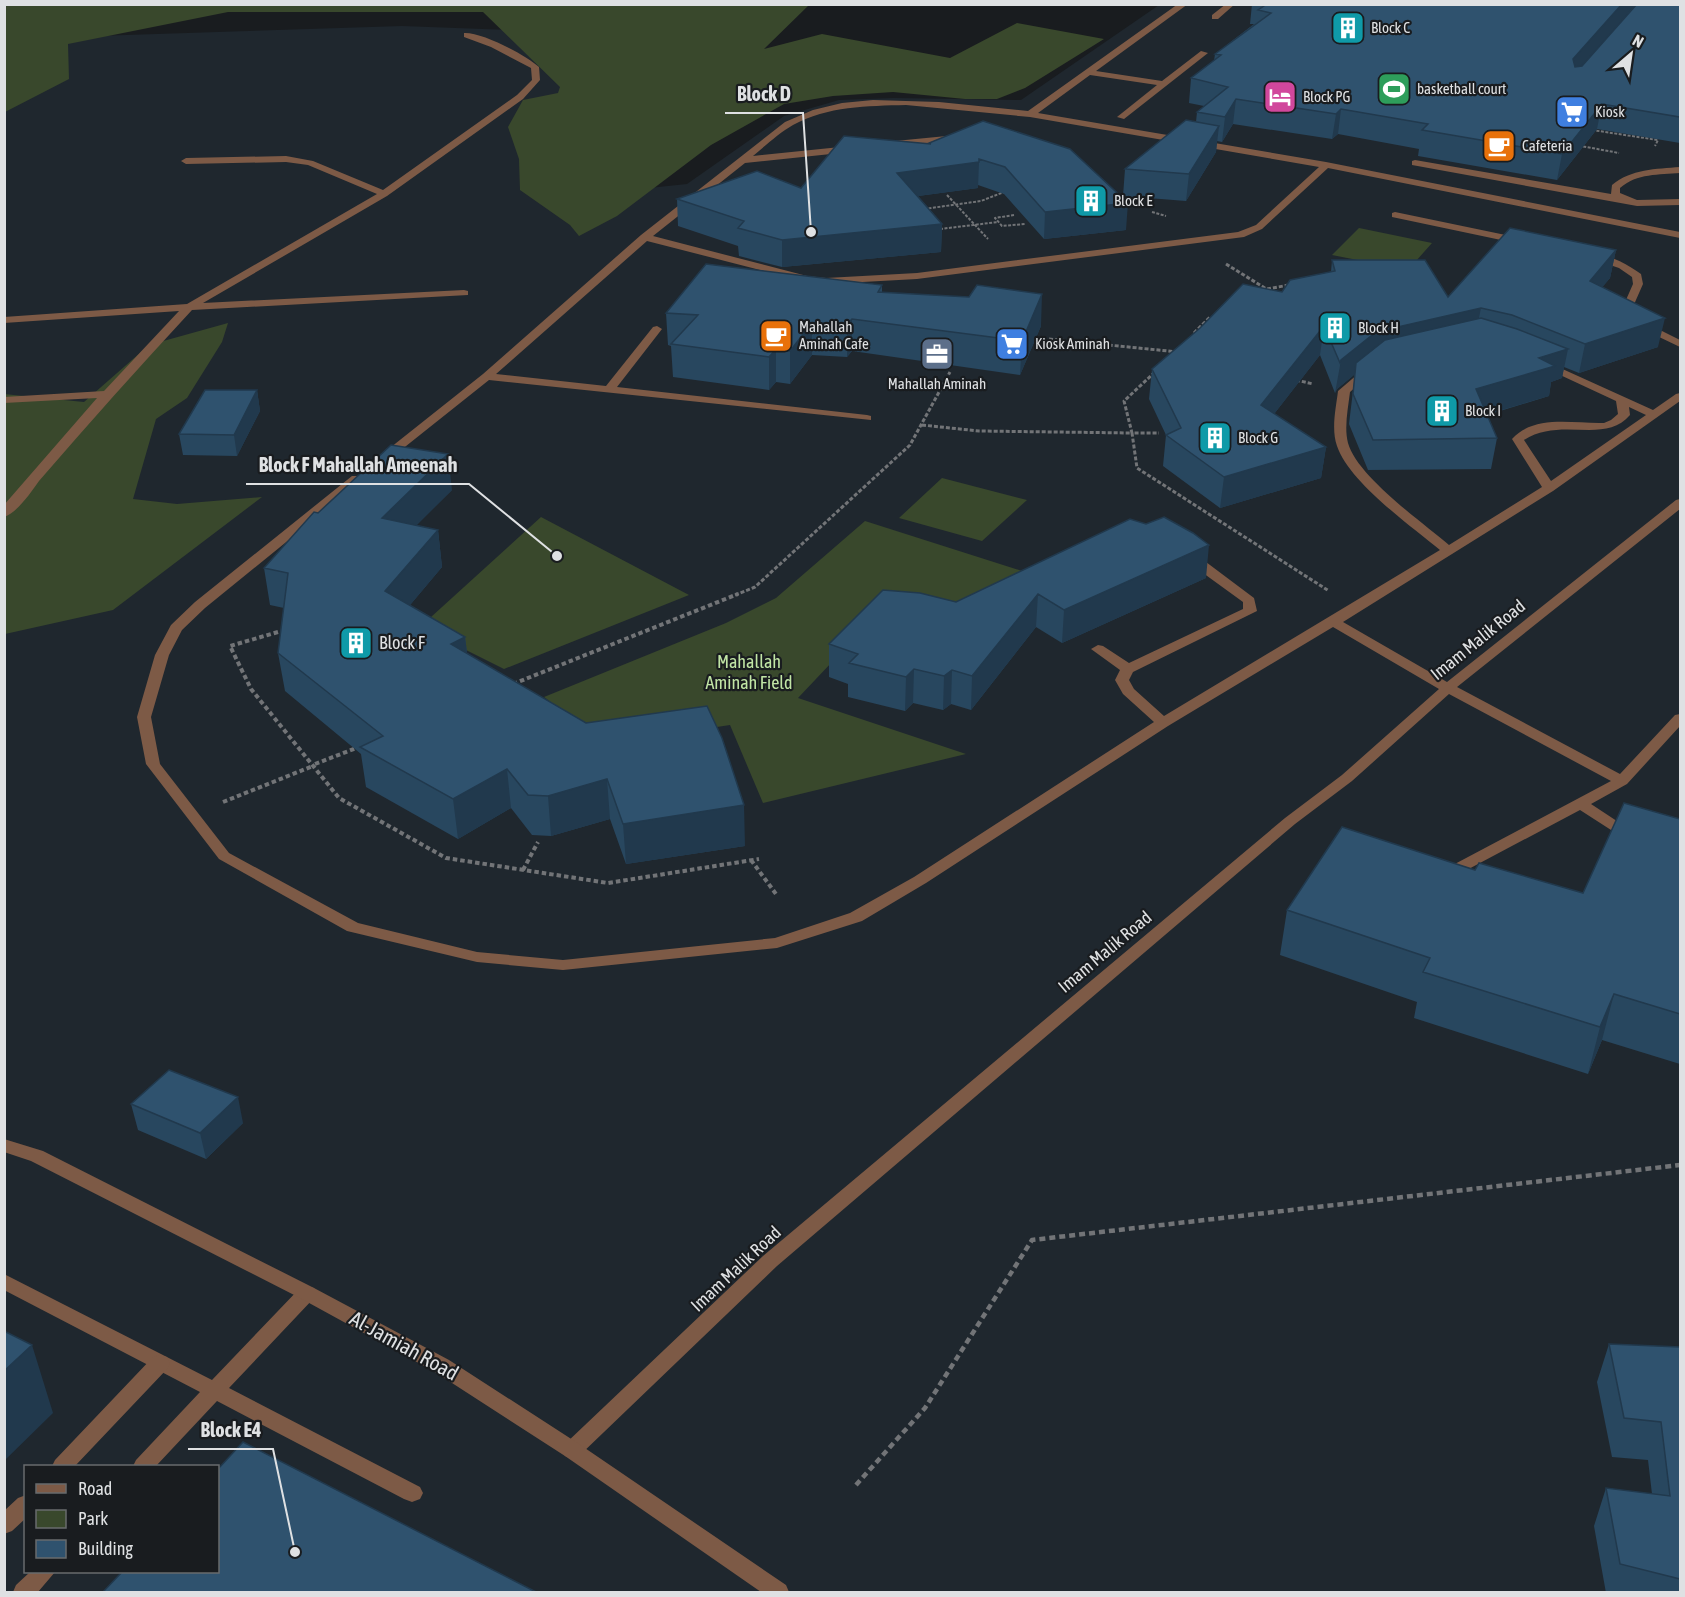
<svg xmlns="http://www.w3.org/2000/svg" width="1685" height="1597" viewBox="0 0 1685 1597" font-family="'Asap Condensed',sans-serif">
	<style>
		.built { fill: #1f272e; fill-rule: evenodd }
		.green { fill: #39482c }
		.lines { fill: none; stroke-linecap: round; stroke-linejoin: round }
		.path-far3 { stroke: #727477; stroke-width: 2; stroke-dasharray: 3 1.5; stroke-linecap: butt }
		.path-far2 { stroke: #727477; stroke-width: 3; stroke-dasharray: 4 2; stroke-linecap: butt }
		.path-far1 { stroke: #727477; stroke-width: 4; stroke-dasharray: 4.5 3; stroke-linecap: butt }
		.path { stroke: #727477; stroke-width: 4.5; stroke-dasharray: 6 4; stroke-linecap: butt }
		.service { fill: #7d5a46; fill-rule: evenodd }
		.pedestrian { fill: #7d5a46; fill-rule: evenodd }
		.tertiary { fill: #7d5a46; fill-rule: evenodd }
		.wall { fill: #28475f }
		.shaded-wall { fill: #21394d }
		.building { fill: #2f526e; stroke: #21394d; stroke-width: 1.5 }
		.labels { text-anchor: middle; stroke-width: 4.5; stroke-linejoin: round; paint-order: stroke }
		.far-poi-label { font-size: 15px; fill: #dfe1e3; stroke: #191c1f; text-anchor: start }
		.street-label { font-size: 18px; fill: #dfe1e3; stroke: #191c1f }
		.poi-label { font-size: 18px; fill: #dfe1e3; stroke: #191c1f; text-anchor: start }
		.park-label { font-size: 18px; fill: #c1e5a5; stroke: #191c1f }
		.near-street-label { font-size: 21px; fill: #dfe1e3; stroke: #191c1f }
		.leader { fill: none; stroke: #dfe1e3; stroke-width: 2 }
		.callout-dot { fill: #dfe1e3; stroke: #191c1f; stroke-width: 2 }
		.callout-label { font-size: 20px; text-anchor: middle; font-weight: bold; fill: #dfe1e3; stroke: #191c1f; stroke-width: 4.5; stroke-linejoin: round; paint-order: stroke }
	</style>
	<rect width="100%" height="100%" fill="#191c1f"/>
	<path class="built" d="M1159,5H1680V1592H5L4,39L402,26L565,32L620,191L687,184L784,116L839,100L894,98L1021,100ZM26,1466H218V1572H26Z"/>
	<path class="green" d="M809,5L764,49L822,34L950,58L1017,23L1104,39L1025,88L997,99H965L893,92L833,96L784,104L711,145L617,216L579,236L570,225L520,190L519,159L508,127L523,100L558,93L560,87L483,12H228L68,44L69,79L5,112V5Z
		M1359,228L1432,243L1408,270L1332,255Z
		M228,323L222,342L187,398L156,419L133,499L177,504L262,497L113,610L5,634L4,394L84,402L149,345Z
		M942,478L1027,500L982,541L899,518Z
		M541,517L689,595L504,669L420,627Z
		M865,521L1041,577L963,619L884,607L798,698L966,754L763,803L730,725L605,744L544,697L726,623L776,598Z"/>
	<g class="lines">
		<path class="path-far3" d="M1592,130L1658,140L1655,146
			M1583,145L1581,146L1619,153
			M947,195L988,239
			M924,209L981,201L1004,192
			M1152,212L1166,216
			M1014,215L995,218L1002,226L1025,224
			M940,229L998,222"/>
		<path class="path-far2" d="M1226,264L1268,290
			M1267,289L1289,285
			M1194,333L1210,317
			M1049,339L1178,352
			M1155,372L1124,401L1132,433H1159
			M1296,380L1313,384
			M922,425L979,431L1132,433L1137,468L1329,591
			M735,595L755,587L910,445L950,372"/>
		<path class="path-far1" d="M278,632L230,646L251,689L339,798L446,858L608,883L759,859
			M513,684L738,594
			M315,764L359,747
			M223,802L313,766
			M751,860L776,894
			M523,870L538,842"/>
		<path class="path" d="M856,1485L925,1408L1032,1240L1680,1165"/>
		<path class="service" d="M1178,4H1188L1096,71L1162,81L1201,51L1208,53L1124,119L1117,117L1157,85L1090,75L1038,113L1326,162L1680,232V238L1328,168L1262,229L1244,237L917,279L826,284L807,282L647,241L496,374L606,386L653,327L657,326L662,329L617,387L867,415L871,416V420L489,380L386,462L382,463L376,459L483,374L641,235L785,122L813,110L842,103L873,100L939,102L1028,111ZM906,105L1030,117L1319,167L1256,225L1238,232L917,273L826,278L807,276L653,236L745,163L850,152L855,149L850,146L753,156C765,146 779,133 793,125C828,106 867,106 906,105Z
			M1226,4H1235L1218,19H1212V15Z
			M464,33C482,32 526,55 539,67L540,80L523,99L387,196L203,303L464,290L468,291V295L192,310C140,366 89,423 39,481C31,492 18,512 4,517V505L97,398L4,403V397L104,391L179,311L4,323V317L187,304L377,194L308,165L286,162L186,164L181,161L186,158L286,156L313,161L383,190L517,95L532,80L531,68L491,47L464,37Z
			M957,135L962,138L960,140L895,147L890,144L895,141Z
			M1415,160L1611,194L1612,185C1631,169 1656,169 1680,167V173C1659,175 1637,173 1620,188V193L1637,200L1680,199V205L1637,206L1412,165V161Z
			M1395,212L1520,238L1525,241L1520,244L1392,217V213Z
			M1592,255C1609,253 1628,265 1641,274L1643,284L1632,309L1640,320L1680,340V347L1632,324L1622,309L1633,284L1632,277L1619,268L1592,259Z
			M1547,362L1653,410L1676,394L1680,393V401L1553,491L1343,622L1447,682L1676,500L1680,499V509L1457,687L1620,774L1675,715L1680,714V726L1627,784L1591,804L1635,833L1638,836L1635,839H1625L1580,810L1463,872H1451L1449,869L1451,866L1611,781L1449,694L1352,781L1295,824L777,1266L579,1456L572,1459L565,1456L562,1450L565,1444L763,1256L1285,818L1342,775L1439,689L1333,627L1168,726L926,883L862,921L777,948L563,970L477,962L347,931L219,859L146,764L137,717L155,655L171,625L195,602L352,476H360V482L205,608L182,630L169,655L151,717L160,764L229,853L358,923L477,952L563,960L775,938L850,913L914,877L1154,722L1123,694L1115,680L1120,670L1091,649L1098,645L1103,646L1129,663L1243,609V602L1192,565L1191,562L1192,559H1202L1254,598L1257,611L1133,672L1129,680L1134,689L1164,716L1440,550C1411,526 1349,482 1337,446C1331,429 1336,408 1338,391L1365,368H1373L1375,370L1350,392C1348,409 1344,427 1348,443C1357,476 1422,522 1449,545L1542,487L1512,439C1535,414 1573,424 1604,423L1611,420L1618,414L1616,401L1543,367V363ZM1629,407L1646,415L1551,481L1524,440C1561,416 1605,445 1630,415Z
			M4,1274L212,1380L300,1288L307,1286L314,1288L317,1293L314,1298L229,1388L420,1487L423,1493L420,1499L412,1502L404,1499L217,1401L156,1466H133L136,1460L200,1392L4,1290Z
			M30,1572H55L38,1592H13L16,1585Z"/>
		<path class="pedestrian" d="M160,1355L167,1357L170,1363L167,1369L75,1466H52L55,1460L153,1357Z
			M26,1495V1518L12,1531L4,1534V1511L18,1498Z"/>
		<path class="tertiary" d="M4,1139L43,1151L314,1288L449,1360L579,1444L786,1585L789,1592H761L565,1456L435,1372L300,1298L31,1161L4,1152Z"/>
	</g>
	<path class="wall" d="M1252,4H1680V143L1597,129L1557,180L1418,156L1419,149L1338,134L1332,139L1233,124L1222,142L1217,141L1216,152L1186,201L1123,196L1125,169L1196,122L1197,112L1204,106L1189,103L1191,78L1214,61L1215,54L1254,24H1250Z
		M983,121L1126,230L1044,239L1004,194L978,185V188L918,196L942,224L941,252L782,267L739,256L738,246L678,226L677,199L801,188L929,143Z
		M1616,250L1610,278L1602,287L1658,347L1579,373L1564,367L1562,378L1551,382L1549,396L1487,415L1497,438L1491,469L1368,470L1349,424L1355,374L1337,389L1335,393L1320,355L1274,414L1326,447L1321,478L1220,508L1163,466L1166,435L1149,399L1152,369L1282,292L1331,272L1332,260L1448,297Z
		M882,285V293L1041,326L1020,375L852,351L847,357L812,355L790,384L776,382L769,390L673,377L671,346L668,345L666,313Z
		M257,390L260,411L237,456L183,455L179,434Z
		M452,490L416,525L438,530L442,567L410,605L465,637L467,653L745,846L626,864L610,819L551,836L532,835L511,808L458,839L366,787L361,754L285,691L278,653L284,608L270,605L264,568L318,513Z
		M1206,578L1062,643L1036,627L971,710L951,704L943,710L913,703L905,711L848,697V684L829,677V644L956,602Z
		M1680,819V1064L1602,1040L1588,1074L1414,1018L1417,1002L1280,955L1287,910L1475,870L1583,893Z
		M131,1104L243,1123L206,1159L138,1130Z
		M1609,1344L1680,1347V1593H1606L1594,1526L1606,1488L1652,1494L1648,1460L1612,1457L1597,1382Z"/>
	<path class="shaded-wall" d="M1622,4H1636L1568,84L1573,59Z
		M1236,99L1233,124L1222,142L1225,117Z
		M1602,104L1597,129L1557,180L1562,154Z
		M1341,109L1338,134L1332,139L1336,114Z
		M1219,126L1216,152L1186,201L1189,174Z
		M979,162L978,188L896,199L897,173Z
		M1128,203L1126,230L1044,239L1045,212Z
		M942,224L941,252L782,267V240Z
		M1616,250L1610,278L1584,310L1590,281Z
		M1042,294L1041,326L1020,375L1022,341Z
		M1481,308L1475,337L1371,361L1337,389L1335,393L1341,360L1376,332Z
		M1665,318L1658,347L1579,373L1585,344Z
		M852,319V351L847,357V324Z
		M812,323V355L790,384V351Z
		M1324,326L1320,355L1257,436L1261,405Z
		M776,349V382L769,390V357Z
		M1568,349L1562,378L1551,382L1549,396L1471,419L1476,389L1539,358Z
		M257,390L260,411L237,456L234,435Z
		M1326,447L1321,478L1220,508L1224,477Z
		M448,454L452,490L387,555L382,518Z
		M438,530L442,567L390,629L385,591Z
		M1209,545L1206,578L1062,643L1064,610Z
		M1038,594L1036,627L971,710L972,676Z
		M465,637L470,675L451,644Z
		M914,669L913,703L905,711L906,677Z
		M952,670L951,704L943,710L944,676Z
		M507,769L511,808L458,839L453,799Z
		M607,779L610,819L551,836L548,796Z
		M744,805L745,846L626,864L623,824Z
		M1614,994L1602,1040L1588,1074L1600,1027Z
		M238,1097L243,1123L206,1159L200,1133Z
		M32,1345L53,1413L4,1461V1371Z"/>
	<path class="building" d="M1267,4H1622L1573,59L1575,67L1582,66L1637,4H1680V117L1602,104L1562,154L1422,130L1428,124L1341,109L1336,114L1236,99L1225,117L1197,112L1228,87L1191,78L1221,55L1215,54L1271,13L1258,10Z
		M1186,120L1219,126L1189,174L1125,169Z
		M983,121L1070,149L1128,203L1045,212L1005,167L979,159V162L897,173L942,224L782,240L738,228L744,221L677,199L757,171L801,188L844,136L931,144L929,143Z
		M1510,228L1616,250L1590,281L1665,318L1585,344L1512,315L1481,308L1376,332L1341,360L1340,363L1324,326L1261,405L1326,447L1224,477L1166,435L1181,428L1152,369L1200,328L1243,284L1282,292L1290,280L1335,271L1332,260H1425L1448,297Z
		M706,264L882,285L878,292L969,297L977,285L1042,294L1022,341L852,319L847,324L812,323L790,351L776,349L769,357L671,344L698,315L666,313Z
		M1481,318L1517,329L1568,349L1539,358L1555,366L1476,389L1497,438L1373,440L1353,394L1356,363L1385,340Z
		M205,390H257L234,435L179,434Z
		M391,445L448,454L382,518L438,530L385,591L465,637L451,644L586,723L707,706L722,738L744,805L623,824L607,779L548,796L528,795L507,769L453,799L360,747L383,736L278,653L288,573L264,568L314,512L318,513Z
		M1164,517L1193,533L1209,545L1064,610L1038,594L972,676L952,670L944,676L914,669L906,677L849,663L858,654L829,644L883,590L920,593L956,602L1130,519L1146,524Z
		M1624,803L1680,819V1014L1614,994L1600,1027L1423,972L1430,958L1287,910L1342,827L1475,870L1479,863L1583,893Z
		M169,1070L238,1097L200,1133L131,1104Z
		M4,1331L32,1345L4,1371Z
		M1609,1344L1680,1347V1579L1620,1564L1606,1488L1670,1496L1661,1422L1624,1418Z
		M243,1442L538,1593H102L122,1572H218V1469Z"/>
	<defs>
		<g id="building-square" transform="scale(1.725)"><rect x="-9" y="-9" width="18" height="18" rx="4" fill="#0f9aa8" stroke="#191c1f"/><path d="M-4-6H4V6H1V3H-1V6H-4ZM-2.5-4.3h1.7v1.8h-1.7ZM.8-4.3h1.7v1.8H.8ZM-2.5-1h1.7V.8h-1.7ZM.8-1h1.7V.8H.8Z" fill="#fff"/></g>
		<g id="stadium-square" transform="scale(1.725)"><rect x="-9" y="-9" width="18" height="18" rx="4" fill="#2e9e5b" stroke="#191c1f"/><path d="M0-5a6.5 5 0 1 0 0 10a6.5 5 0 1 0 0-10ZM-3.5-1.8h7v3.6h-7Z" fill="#fff"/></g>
		<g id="hotel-square" transform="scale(1.725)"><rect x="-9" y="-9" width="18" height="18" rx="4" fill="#d1479c" stroke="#191c1f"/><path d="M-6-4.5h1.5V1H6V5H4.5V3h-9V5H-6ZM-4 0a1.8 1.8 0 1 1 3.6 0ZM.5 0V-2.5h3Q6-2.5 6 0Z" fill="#fff"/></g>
		<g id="supermarket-square" transform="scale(1.725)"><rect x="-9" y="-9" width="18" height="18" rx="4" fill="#3f7fe0" stroke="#191c1f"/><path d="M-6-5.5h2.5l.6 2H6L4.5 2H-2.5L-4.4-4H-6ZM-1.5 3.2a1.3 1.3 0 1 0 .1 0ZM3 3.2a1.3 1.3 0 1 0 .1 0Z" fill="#fff"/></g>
		<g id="cafe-square" transform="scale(1.725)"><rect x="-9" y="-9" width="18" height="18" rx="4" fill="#e8710a" stroke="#191c1f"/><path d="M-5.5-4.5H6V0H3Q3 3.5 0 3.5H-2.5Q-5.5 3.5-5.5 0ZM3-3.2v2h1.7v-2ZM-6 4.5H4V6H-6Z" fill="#fff"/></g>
		<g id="office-square" transform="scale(1.725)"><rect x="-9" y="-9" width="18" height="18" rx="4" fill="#5c6f8a" stroke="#191c1f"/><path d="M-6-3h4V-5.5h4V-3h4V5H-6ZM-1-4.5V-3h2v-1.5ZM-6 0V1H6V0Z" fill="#fff"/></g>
	</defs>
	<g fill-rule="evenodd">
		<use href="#building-square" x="1348" y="28"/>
		<use href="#stadium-square" x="1394" y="89"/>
		<use href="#hotel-square" x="1280" y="97"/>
		<use href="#supermarket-square" x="1572" y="112"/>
		<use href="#cafe-square" x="1499" y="146"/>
		<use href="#building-square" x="1091" y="201"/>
		<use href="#building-square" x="1335" y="328"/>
		<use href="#cafe-square" x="776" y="336"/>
		<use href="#supermarket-square" x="1012" y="344"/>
		<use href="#office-square" x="937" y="354"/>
		<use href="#building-square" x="1442" y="411"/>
		<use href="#building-square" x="1215" y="438"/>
		<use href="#building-square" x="356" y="643"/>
	</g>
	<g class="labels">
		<g class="far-poi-label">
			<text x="1371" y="33">Block C</text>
			<text x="1417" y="94">basketball court</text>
			<text x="1303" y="102">Block PG</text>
			<text x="1595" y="117">Kiosk</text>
			<text x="1522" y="151">Cafeteria</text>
			<text x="1114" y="206">Block E</text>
			<text x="799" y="332">Mahallah<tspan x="799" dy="17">Aminah Cafe</tspan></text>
			<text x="1358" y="333">Block H</text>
			<text x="1035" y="349">Kiosk Aminah</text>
			<text x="937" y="389" text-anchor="middle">Mahallah Aminah</text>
			<text x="1465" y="416">Block I</text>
			<text x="1238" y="443">Block G</text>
		</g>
		<g class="street-label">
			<text transform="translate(1478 640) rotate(-39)" y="6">Imam Malik Road</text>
			<text transform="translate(1105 952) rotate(-40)" y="6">Imam Malik Road</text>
			<text transform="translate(736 1269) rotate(-43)" y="6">Imam Malik Road</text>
		</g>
		<g class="poi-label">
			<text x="379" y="649">Block F</text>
		</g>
		<g class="park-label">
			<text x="749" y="668">Mahallah<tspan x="749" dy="21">Aminah Field</tspan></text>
		</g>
		<g class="near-street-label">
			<text transform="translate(404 1346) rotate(29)" y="7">Al-Jamiah Road</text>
		</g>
	</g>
	<path class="leader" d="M811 232L803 113H725M557 556L469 484H246M295 1552L273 1449H188"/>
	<g class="callout-dot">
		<circle cx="811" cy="232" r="6"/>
		<circle cx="557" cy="556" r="6"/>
		<circle cx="295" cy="1552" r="6"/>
	</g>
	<g class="callout-label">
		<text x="764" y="101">Block D</text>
		<text x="358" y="472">Block F Mahallah Ameenah</text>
		<text x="231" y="1437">Block E4</text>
	</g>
	<rect width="1685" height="1597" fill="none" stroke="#dfe1e3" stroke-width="12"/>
	<rect x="24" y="1465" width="195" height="108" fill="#191c1f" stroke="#686b6d" stroke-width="1.5"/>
	<rect x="36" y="1484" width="30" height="9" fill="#7d5a46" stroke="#686b6d" stroke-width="1.5"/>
	<text x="78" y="1495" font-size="18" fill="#dfe1e3">Road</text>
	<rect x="36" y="1510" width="30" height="18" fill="#39482c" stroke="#686b6d" stroke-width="1.5"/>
	<text x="78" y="1525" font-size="18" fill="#dfe1e3">Park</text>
	<rect x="36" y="1540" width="30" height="18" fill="#2f526e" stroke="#686b6d" stroke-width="1.5"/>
	<text x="78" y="1555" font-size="18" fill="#dfe1e3">Building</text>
	<g transform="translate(1631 54) rotate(29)" stroke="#191c1f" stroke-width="4.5" paint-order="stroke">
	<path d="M0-4.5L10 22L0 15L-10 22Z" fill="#dfe1e3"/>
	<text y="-9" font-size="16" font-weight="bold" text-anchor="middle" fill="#dfe1e3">N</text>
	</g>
</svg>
